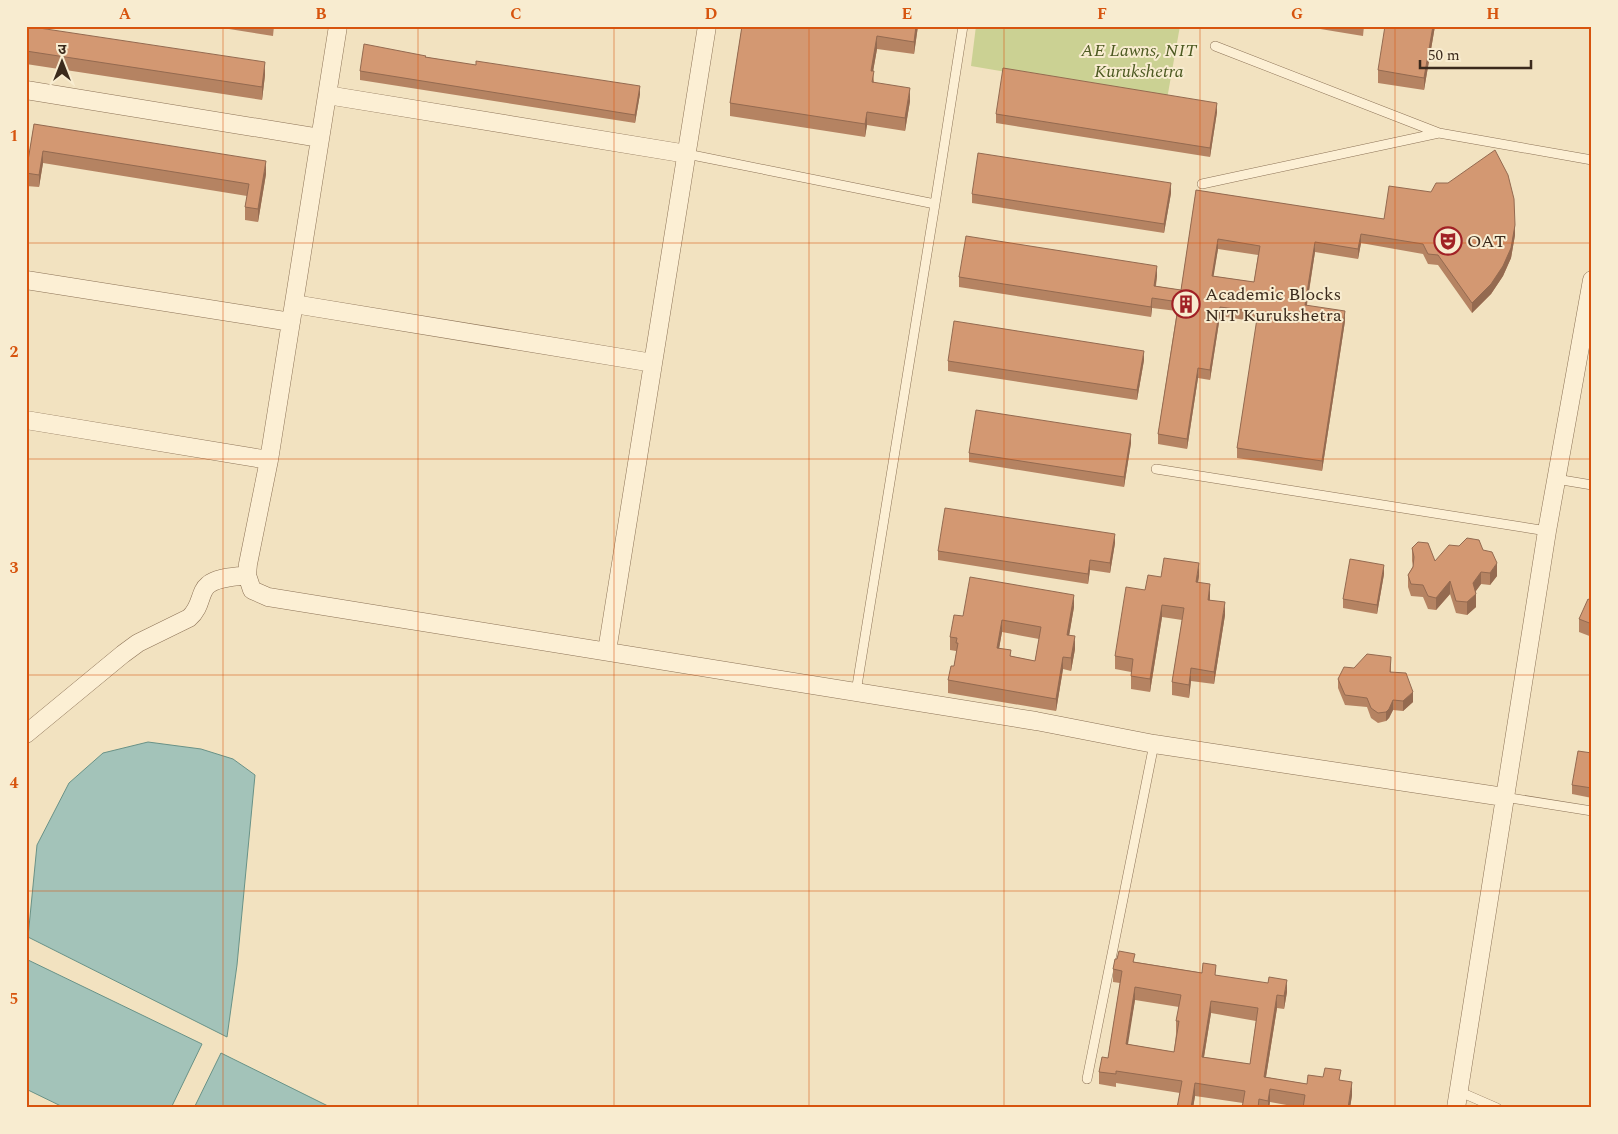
<svg xmlns="http://www.w3.org/2000/svg" width="1618" height="1134" viewBox="0 0 1618 1134" font-family="Spectral,'Noto Sans Devanagari',serif">
	<style>
		.green { fill: #cbd193 }
		.water { fill: #a3c3b9; stroke: #699287 }
		.lines { fill: none; stroke-linecap: round; stroke-linejoin: round }
		.lane-casing { stroke: #8c7256; stroke-width: 10 }
		.street-casing { stroke: #8c7256; stroke-width: 19 }
		.lane { stroke: #fcefd4; stroke-width: 9 }
		.street { stroke: #fcefd4; stroke-width: 18 }
		.wall { fill: #b58362; fill-rule: evenodd }
		.shaded-wall { fill: #946a50 }
		.building { fill: #d39872; stroke: #946a50; fill-rule: evenodd }
		.grid { fill: none; stroke: #d7540e; stroke-width: 1; stroke-opacity: 0.55 }
		.labels { text-anchor: middle; stroke-width: 4; stroke-linejoin: round; paint-order: stroke }
		.park-label { font-size: 18px; font-style: italic; fill: #4c5921; stroke: #f8ecd0 }
		.poi-label { font-size: 18px; fill: #3b2a1c; stroke: #f8ecd0; text-anchor: start }
		.neatline { fill: none; stroke: #d7540e; stroke-width: 2 }
		.grid-label { font-size: 16px; text-anchor: middle; font-weight: bold; fill: #d7540e }
	</style>
	<rect width="100%" height="100%" fill="#f2e2c0"/>
	<path class="green" d="M976,26H1180L1167,99L971,66Z"/>
	<path class="water" d="M148,742L201,749L233,759L255,775L237,965L227,1037L28,937L37,845L69,783L103,753Z
		M26,959L202,1044L171,1108H65L26,1089Z
		M221,1053L332,1108H194Z"/>
	<g class="lines">
		<g class="lane-casing">
			<path id="lane" d="M1215,46L1439,133L1592,160
				M687,154L935,204
				M1202,184L1439,133
				M1156,469L1547,531
				M1556,479L1592,485
				M856,692L935,204L963,26
				M1504,797L1592,811
				M1087,1079L1154,744
				M1458,1091L1497,1108"/>
		</g>
		<g class="street-casing">
			<path id="street" d="M338,26L269,460L248,564L247,575L252,590L268,597L1036,721L1154,744L1504,797
				M26,90L320,138
				M327,95L687,154
				M26,280L291,322
				M294,304L653,363
				M26,420L269,460
				M607,651L707,26
				M26,734L123,654L138,643L189,618C202,607 199,592 208,585C217,577 236,577 247,575
				M1456,1108L1547,531L1592,280"/>
		</g>
		<use href="#lane" class="lane"/>
		<use href="#street" class="street"/>
	</g>
	<path class="wall" d="M26,26L265,75L262,100L26,64Z
		M210,26H274L273,36Z
		M742,26H918L914,54L877,49L873,71L874,82L910,101L905,131L867,125L865,137L730,116V103Z
		M1302,26H1364L1363,36Z
		M1435,26L1424,90L1378,83V70Z
		M426,57L640,94L635,123L360,80V71Z
		M1217,112L1210,157L996,123V114Z
		M34,124L266,174L258,222L245,220V207L247,196L43,163L39,187L26,186V173Z
		M1196,190L1384,219L1515,235L1511,258L1503,276L1491,294L1472,313L1438,265L1428,264L1423,254L1361,243L1358,259L1315,252L1307,305L1345,321L1322,471L1237,458V448L1257,322L1220,316L1210,380L1198,378L1187,449L1158,444V434L1177,311L1152,308L1151,317L959,287V277L1157,276L1156,286L1181,290ZM1218,249L1258,255L1254,282L1213,276Z
		M1171,193L1164,233L972,203V194Z
		M1144,360L1137,400L948,371V361Z
		M1131,443L1124,487L969,462V453Z
		M1115,543L1110,573L1090,570L1088,584L938,560V551Z
		M1412,548L1435,561L1483,550L1497,576L1490,585L1481,584L1475,592L1476,607L1467,615L1456,613L1450,594L1436,610L1428,609L1423,597L1411,596L1408,587V575L1413,566L1412,561Z
		M1384,574L1377,614L1343,608V599Z
		M1199,576L1198,583L1210,597V600L1225,615L1214,684L1191,681L1189,698L1172,695V682L1182,620L1162,617L1150,692L1131,689V672L1115,669V656L1145,590L1161,577Z
		M1592,601V637L1579,632V619Z
		M1074,607L1069,635L1075,649L1071,671L1063,669L1056,711L948,693V680L954,666L956,654V651L950,650V637L963,616ZM1002,632L1039,639L1035,661L1011,656L999,648Z
		M1391,666V672L1413,702L1403,711L1393,710L1389,718L1386,721L1378,723L1371,718L1367,707L1345,705L1338,688V679L1354,668Z
		M1592,753V798L1572,794V785Z
		M1117,959L1216,975L1287,992L1284,1009L1277,1008L1266,1077L1307,1084L1341,1080L1352,1095L1350,1108H1303L1270,1102L1269,1108H1242L1243,1103L1195,1096L1193,1108H1177L1180,1093L1116,1083V1087L1099,1084V1072L1108,1058L1120,983L1113,982V969ZM1135,1000L1179,1007L1176,1021V1034L1174,1052L1127,1044ZM1211,1013L1256,1021L1250,1064L1204,1057Z"/>
	<path class="shaded-wall" d="M916,26H918L914,54V42Z
		M1433,26H1435L1424,90V78Z
		M877,36V49L871,83V71Z
		M265,62V75L262,100V87Z
		M640,86V94L635,123V115Z
		M910,88V101L905,131V118Z
		M1217,103V112L1210,157V148Z
		M867,112V125L865,137V124Z
		M43,151V163L39,187V175Z
		M266,161V174L258,222V209Z
		M1171,183V193L1164,233V224Z
		M1515,225V235L1511,258L1503,276L1491,294L1472,313V303Z
		M1361,234V243L1358,259V249Z
		M1218,239V249L1212,286V276Z
		M1315,242V252L1305,315V305Z
		M1157,266V276L1154,296V286Z
		M1152,298V308L1151,317V307Z
		M1220,307V316L1210,380V370Z
		M1345,311V321L1322,471V461Z
		M1144,351V360L1137,400V390Z
		M1198,368V378L1187,449V439Z
		M1131,434V443L1124,487V477Z
		M1115,534V543L1110,573V563Z
		M1090,560V570L1088,584V574Z
		M1199,563V576L1196,595V582Z
		M1497,563V576L1490,585V573Z
		M1384,565V574L1377,614V605Z
		M1481,572V584L1473,595V583Z
		M1450,581V594L1436,610V598Z
		M1210,584V597L1208,612V600Z
		M1476,594V607L1467,615V602Z
		M1074,595V607L1067,648V635Z
		M1225,602V615L1214,684V672Z
		M1162,605V617L1150,692V679Z
		M1002,620V632L997,660V648Z
		M1075,636V649L1071,671V658Z
		M1063,657V669L1056,711V699Z
		M1191,668V681L1189,698V685Z
		M1413,692V702L1403,711V701Z
		M1393,700V710L1389,718L1386,721V712Z
		M1287,980V992L1284,1009V996Z
		M1135,987V1000L1126,1057V1044Z
		M1277,995V1008L1264,1089V1077Z
		M1211,1001V1013L1202,1069V1057Z
		M1352,1082V1095L1350,1108H1348Z
		M1195,1083V1096L1193,1108H1191Z
		M1270,1089V1102L1269,1108H1268V1101Z"/>
	<path class="building" d="M26,26L265,62L262,87L26,51Z
		M742,26H916L914,42L877,36L871,71H874L872,82L910,88L905,118L867,112L865,124L730,103Z
		M1385,26H1433L1424,78L1378,70Z
		M364,44L426,56L425,57L476,65V61L640,86L635,115L360,71Z
		M1003,68L1217,103L1210,148L996,114Z
		M34,124L266,161L258,209L245,207L249,184L43,151L39,175L26,173Z
		M1495,150L1508,175L1514,199L1515,225L1511,248L1503,266L1491,284L1472,303L1438,255L1428,254L1423,244L1361,234L1358,249L1315,242L1305,305L1345,311L1322,461L1237,448L1258,312L1220,307L1210,370L1198,368L1187,439L1158,434L1179,302L1152,298L1151,307L959,277L966,236L1157,266L1154,286L1181,290L1196,190L1384,219L1389,186L1431,192L1436,183H1448ZM1218,239L1260,246L1254,282L1212,276Z
		M978,153L1171,183L1164,224L972,194Z
		M954,321L1144,351L1137,390L948,361Z
		M976,410L1131,434L1124,477L969,453Z
		M945,508L1115,534L1110,563L1090,560L1088,574L938,551Z
		M1467,538L1479,540L1483,550L1492,552L1497,563L1490,573L1481,572L1473,583L1476,594L1467,602L1456,601L1450,581L1436,598L1428,596L1423,585L1411,584L1408,575L1413,567L1414,557L1412,548L1418,542L1428,543L1435,561L1449,545L1459,546Z
		M1164,558L1199,563L1196,582L1210,584L1208,600L1225,602L1214,672L1191,668L1189,685L1172,682L1184,608L1162,605L1150,679L1131,676L1133,659L1115,656L1126,587L1145,590L1148,575L1161,577Z
		M1350,559L1384,565L1377,605L1343,599Z
		M970,577L1074,595L1067,635L1075,636L1071,658L1063,657L1056,699L948,680L951,666H954L958,643H956L957,638L950,637L954,615L963,616ZM1002,620L1041,627L1035,661L1010,656L1011,650L997,648Z
		M1588,599L1592,601V624L1579,619Z
		M1367,654L1391,657L1390,672L1406,673L1413,692L1403,701L1393,700L1389,709L1386,712L1378,713L1371,708L1367,698L1345,695L1338,679L1344,667L1354,668Z
		M1578,751L1592,753V788L1572,785Z
		M1119,951L1135,954L1133,962L1202,973L1203,963L1216,965L1215,975L1268,983L1269,977L1287,980L1284,996L1277,995L1264,1077L1307,1084L1308,1075L1323,1077L1325,1068L1341,1070L1339,1080L1352,1082L1348,1108H1303L1305,1095L1270,1089L1268,1101L1259,1099L1258,1108H1242L1245,1091L1195,1083L1191,1108H1177L1182,1081L1116,1071V1074L1099,1072L1102,1057L1108,1058L1122,971L1113,969L1115,959H1117ZM1135,987L1181,995L1176,1021H1179L1174,1052L1126,1044ZM1211,1001L1258,1008L1250,1064L1202,1057Z"/>
	<path class="grid" d="M223,26V1108M418,26V1108M614,26V1108M809,26V1108M1004,26V1108M1200,26V1108M1395,26V1108M26,243H1592M26,459H1592M26,675H1592M26,891H1592"/>
	<defs>
		<g id="theatre-ring" transform="scale(1.4375)"><circle r="9.5" fill="#f8ecd0" stroke="#a12125" stroke-width="1.5"/><path d="M-5-5.5Q0-4 5-5.5V0Q5 5 0 6Q-5 5-5 0ZM-3.3-2.5H-1v1.5H-3.3ZM1-2.5H3.3v1.5H1ZM-2.8 1Q0 5.5 2.8 1Z" fill="#a12125"/></g>
		<g id="building-ring" transform="scale(1.4375)"><circle r="9.5" fill="#f8ecd0" stroke="#a12125" stroke-width="1.5"/><path d="M-4-6H4V6H1V3H-1V6H-4ZM-2.5-4.3h1.7v1.8h-1.7ZM.8-4.3h1.7v1.8H.8ZM-2.5-1h1.7V.8h-1.7ZM.8-1h1.7V.8H.8Z" fill="#a12125"/></g>
	</defs>
	<g fill-rule="evenodd">
		<use href="#theatre-ring" x="1448" y="241"/>
		<use href="#building-ring" x="1186" y="304"/>
	</g>
	<g class="labels">
		<g class="park-label">
			<text x="1139" y="56">AE Lawns, NIT<tspan x="1139" dy="21">Kurukshetra</tspan></text>
		</g>
		<g class="poi-label">
			<text x="1467" y="247">OAT</text>
			<text x="1205" y="300">Academic Blocks<tspan x="1205" dy="21">NIT Kurukshetra</tspan></text>
		</g>
	</g>
	<rect width="1618" height="1134" fill="none" stroke="#f8ecd0" stroke-width="55"/>
	<g transform="translate(62 62)" stroke="#f8ecd0" stroke-width="4" paint-order="stroke">
	<path d="M0-4L9 19L0 12L-9 19Z" fill="#3b2a1c"/>
	<text y="-8" font-size="14" font-weight="bold" text-anchor="middle" fill="#3b2a1c">उ</text>
	</g>
	<path d="M1420 60v8h111v-8" fill="none" stroke="#3b2a1c" stroke-width="2.5"/>
	<text x="1428" y="60" font-size="15" fill="#3b2a1c" stroke="#f8ecd0" stroke-width="4" paint-order="stroke">50 m</text>
	<rect x="28" y="28" width="1562" height="1078" class="neatline"/>
	<g class="grid-label">
		<text x="125" y="19">A</text>
		<text x="321" y="19">B</text>
		<text x="516" y="19">C</text>
		<text x="711" y="19">D</text>
		<text x="907" y="19">E</text>
		<text x="1102" y="19">F</text>
		<text x="1297" y="19">G</text>
		<text x="1493" y="19">H</text>
		<text x="14" y="141">1</text>
		<text x="14" y="357">2</text>
		<text x="14" y="573">3</text>
		<text x="14" y="788">4</text>
		<text x="14" y="1004">5</text>
	</g>
</svg>
